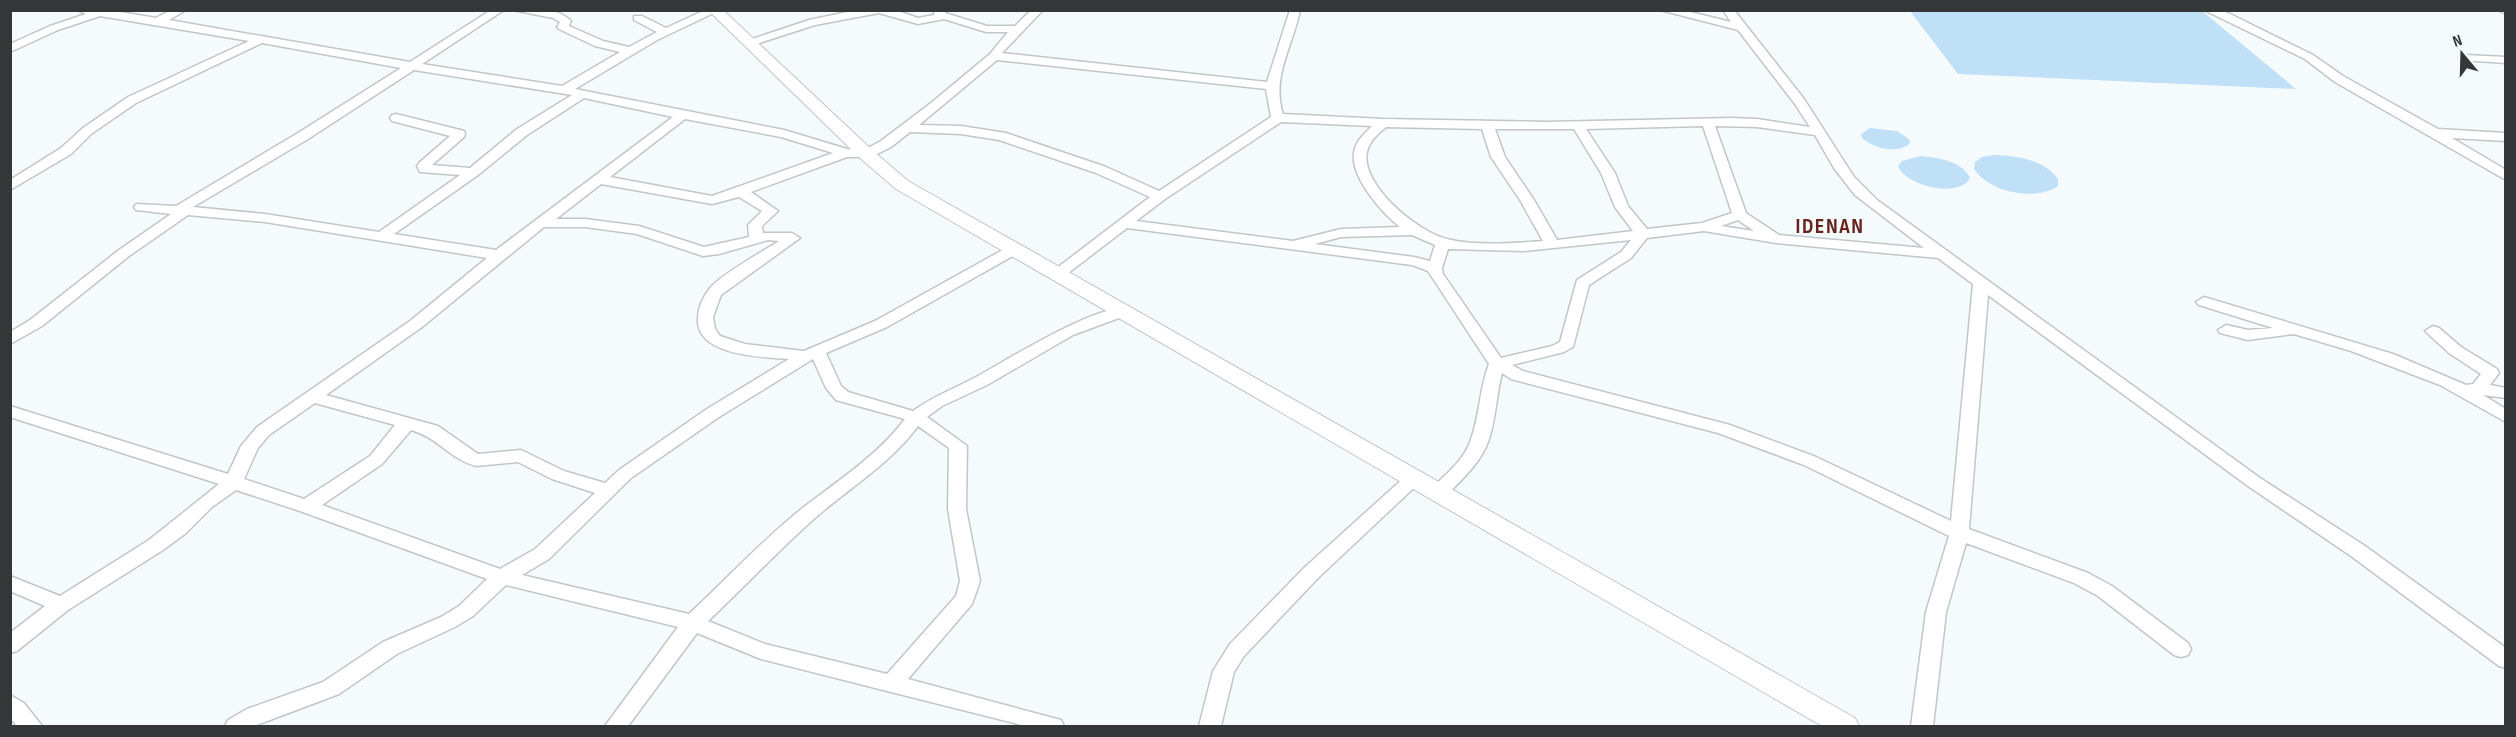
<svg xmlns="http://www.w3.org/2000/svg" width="2516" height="737" viewBox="0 0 2516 737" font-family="'Sofia Sans Condensed',sans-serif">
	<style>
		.green { fill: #bfe0f7 }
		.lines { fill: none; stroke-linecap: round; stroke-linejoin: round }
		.minor-casing { stroke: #c1c6c9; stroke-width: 3 }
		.tertiary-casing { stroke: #c1c6c9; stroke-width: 2 }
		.minor { fill: #fff; fill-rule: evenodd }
		.tertiary { fill: #fff; fill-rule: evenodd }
		.labels { text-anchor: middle; stroke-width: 4.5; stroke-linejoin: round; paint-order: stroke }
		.district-label { font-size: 22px; font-weight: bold; letter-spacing: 1.5px; fill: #68231c; stroke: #f5fafd }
	</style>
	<rect width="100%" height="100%" fill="#f5fafd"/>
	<path class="green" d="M1910,11H2202L2296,89L1958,74Z
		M1870,128L1897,131L1909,139L1910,143C1898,155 1873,148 1862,138L1861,134Z
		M1994,155C2017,156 2043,159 2058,179V186C2035,202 1989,192 1974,169L1975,162L1982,157Z
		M1921,156C1939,158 1962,161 1970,178C1959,199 1906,186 1898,166L1902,161Z"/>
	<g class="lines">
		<g class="minor-casing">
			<path id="minor" d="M77,10H108L156,18L171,10H186L169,20L410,62L491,10H504L422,64L562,86L620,52L595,46L559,29L557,27L560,22L553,18L513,10C533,10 556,6 571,21L569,26L603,41L629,47L657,32L634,20V16H642L666,28L705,10H720L657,40L575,89L784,130L847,149L864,150L881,141L931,103L990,54L1008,32H986L944,19L918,24L879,13L815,25L750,46L746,45V41L809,20L857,10H895L918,18L934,15V10H946L945,13L987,26H1015L1031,10H1043L1002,53L1267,82L1290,10H1300C1293,46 1271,77 1283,114L1383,119L1548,122L1730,118L1757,119L1810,127L1795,104L1738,30L1660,10H1682L1731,22L1723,10H1734L1804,99L1854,177L1877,200L2260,478L2365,546L2506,648V668L2499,666L2351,556L2248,486L1988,295L1969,529L2088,573L2112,586L2188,643L2191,649L2188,655L2181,657L2174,655L2098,596L2074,583L1966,543L1946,612L1933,726H1911L1926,612L1949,536L1804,465L1718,433L1511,379L1502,373C1496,396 1496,420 1488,442C1480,464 1460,481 1445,497L1438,499L1431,497L1429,493L1431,489C1445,475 1464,460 1470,442C1480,417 1479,389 1489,364L1428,271L1412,265L1127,228L1063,277H1053L1051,274L1053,271L1150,197L1096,173L999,140L961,134L910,132L891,147L871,157H847L751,192L778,211L762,226L763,233H792L800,238L721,295L713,317L715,329L720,336L745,344L804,351L875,321L1008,247H1018L1020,250L1018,253L887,327L826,353L841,386L848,392L913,411C933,396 956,388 978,376C1005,361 1100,302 1127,309L1129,312L1127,315L1073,335L987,385L942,406L927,417L967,446L966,509L980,581L972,604L908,679L1061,720L1064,726H1026L891,692L761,659L697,633L628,726H605L678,627L506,585L473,616L455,627L397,654L339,694L254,726H225L228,720L247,709L323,682L383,642L441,617L459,606L487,579L300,511L236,490L212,507L186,533L163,550L68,610L17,651L10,653V633L45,606L10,591V576L60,596L149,540L219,484L10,417V406L228,474L241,446L257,427L410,321L487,258L265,222L188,215L129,256L42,326L10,344V332L30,320L119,250L171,214L136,210L134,207L136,204L176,206L298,133L401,68L262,43L136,103L91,134L71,154L10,190V180L61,148L83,128L128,97L249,41L100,16L58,30L10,52V44L50,26L86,14ZM997,60L1266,89L1271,117L1159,191L1106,167L1006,133L961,126L919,125ZM414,70L572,95L517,129L470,168L432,165L464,137L465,134L464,131L396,114L392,115L390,118L392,121L450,136L419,163L417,166L420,172L460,175L379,232L265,214L193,207L308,139ZM584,98L673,117L496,250L394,234L478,175L527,135ZM685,119L781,137L833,153L712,196L610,177ZM1281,122L1372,126C1364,134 1355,142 1354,153C1350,177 1383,214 1400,227L1341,229L1293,241L1136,221L1165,199ZM1703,126L1732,213L1702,223L1647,229L1628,206L1615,173L1586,129ZM1715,126L1757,127L1815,135L1834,168L1855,195L1924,248L1779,235L1746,213ZM1386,127L1482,129L1491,157L1520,200L1543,241C1513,243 1480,246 1451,240C1421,235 1360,186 1367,152C1369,141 1378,134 1386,127ZM1495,129H1574L1601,173L1615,207L1633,231L1557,240L1534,200L1505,157ZM601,184L712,204L739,197L762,211L748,225L749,237L704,247L639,226L585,219H556ZM1738,220L1754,231L1721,226ZM544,227H585L637,234L703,256L719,254L768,240L779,241C762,252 722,274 710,288C704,296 698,307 698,318C695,356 763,357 789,359L707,409L619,470L605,483L564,471L521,450L478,454L438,426L326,395L422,327ZM1704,231L1776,243L1938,258L1973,284L1951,521L1816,457L1730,425L1523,371L1512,365L1564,352L1573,347L1589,285L1631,258L1647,238ZM1412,235L1435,245L1430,261L1414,257L1315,244L1341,237ZM1631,240L1621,252L1577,280L1560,342L1552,346L1501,358L1443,274L1442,268L1448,249L1524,251ZM813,359L826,388L836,400L905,419C878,455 839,480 804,507C763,539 727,579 689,614L522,575L549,559L631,478L719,417ZM315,403L395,425L370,456L304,499L244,479L258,448L269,435ZM918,426L949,448L948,509L960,581L956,596L887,674L765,644L708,621C744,587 778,551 815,518C849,488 890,464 918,426ZM411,430C437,437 450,459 476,466L518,462L552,479L595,493L535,549L500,569L322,505L382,464Z
				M2204,10H2221L2230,14L2313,55L2343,76L2438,129L2506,133V141L2452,138L2506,170V180L2335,82L2305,59Z
				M2498,10H2506V14Z
				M2465,55L2506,57V63L2461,60L2459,58Z
				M2204,297L2393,354L2466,385L2473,384L2481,374L2449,353L2425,331L2433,326L2439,328L2461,347L2497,369L2499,373L2490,385L2506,388V398L2483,395L2506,409V422L2440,385L2351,351L2294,334L2248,340L2220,333L2218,330L2226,325L2248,330L2273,328L2199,305L2196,302Z
				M1413,473L1419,475L1422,479L1419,483L1318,578L1244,656L1234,672L1221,726H1199L1213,671L1230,644L1304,568L1407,475Z
				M10,695L24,703L42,726H17L10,718Z"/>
		</g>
		<g class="tertiary-casing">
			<path id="tertiary" d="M708,10H723L872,150L908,181L1855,718L1859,726H1822L896,189L860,158Z"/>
		</g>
		<use href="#minor" class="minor"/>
		<use href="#tertiary" class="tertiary"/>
	</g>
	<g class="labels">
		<g class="district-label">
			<text x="1830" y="233">IDENAN</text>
		</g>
	</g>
	<rect width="2516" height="737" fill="none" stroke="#343637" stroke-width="24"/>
	<g transform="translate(2462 54) rotate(341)" stroke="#f5fafd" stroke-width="4.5" paint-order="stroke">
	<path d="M0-4.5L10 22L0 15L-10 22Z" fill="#343637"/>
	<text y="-9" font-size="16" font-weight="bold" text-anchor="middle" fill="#343637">N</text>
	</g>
</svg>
